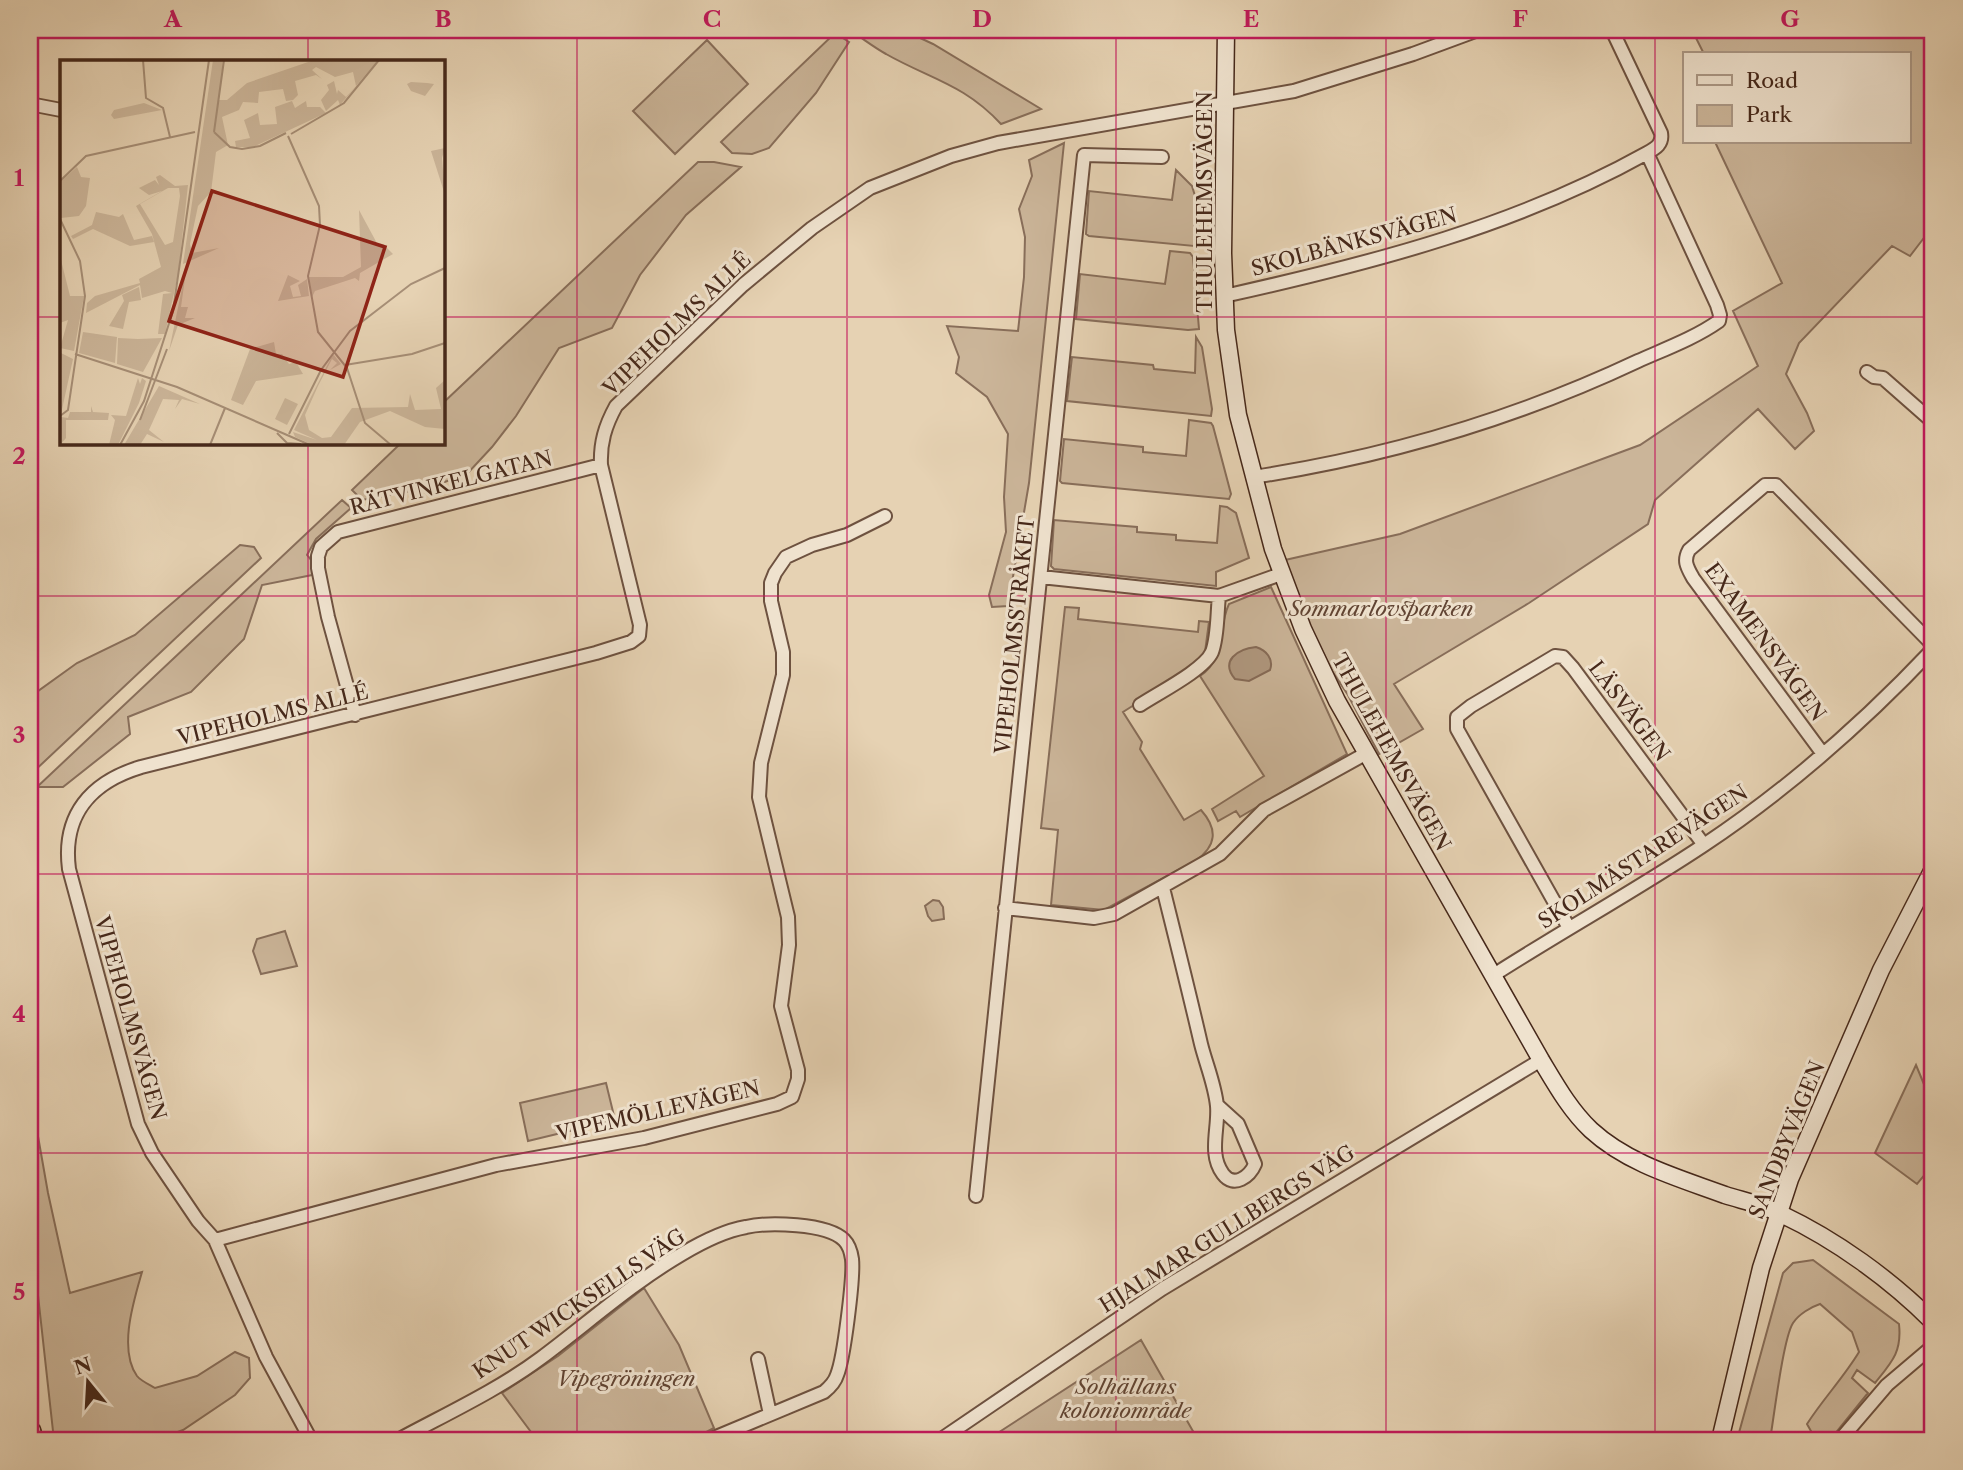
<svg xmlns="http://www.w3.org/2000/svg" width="1963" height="1470" viewBox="0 0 1963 1470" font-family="'Libre Caslon Text',serif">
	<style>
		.green { fill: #cbb599; stroke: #886e5a; stroke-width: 2 }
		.water { fill: #b0987f; stroke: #866b57; stroke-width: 2 }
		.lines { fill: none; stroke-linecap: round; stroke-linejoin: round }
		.street-casing { stroke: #6e5240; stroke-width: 16 }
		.secondary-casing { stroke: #46281a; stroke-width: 19 }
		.highway-casing { stroke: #46281a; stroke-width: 24 }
		.street { stroke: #efe2ce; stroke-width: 12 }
		.secondary { stroke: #efe2ce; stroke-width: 16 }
		.highway { stroke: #e6d2b3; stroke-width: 21 }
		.grid { fill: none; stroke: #c2185b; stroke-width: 2; stroke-opacity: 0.55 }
		.labels { text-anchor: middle; stroke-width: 6; stroke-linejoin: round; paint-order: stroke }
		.street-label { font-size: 21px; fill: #46281a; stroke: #efe2ce }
		.park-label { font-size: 21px; font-style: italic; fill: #614433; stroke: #efe2ce }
		.inset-road { fill: none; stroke: #a68e76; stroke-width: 2 }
		.view { fill: #8f2418; fill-opacity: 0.15; stroke: #8f2418; stroke-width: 3.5 }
		.inset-edge { fill: none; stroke: #46281a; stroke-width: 3.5 }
		.neatline { fill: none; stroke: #c2185b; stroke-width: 2.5 }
		.grid-label { font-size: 23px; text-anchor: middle; font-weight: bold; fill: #c2185b }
	</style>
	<rect width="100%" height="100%" fill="#e6d2b3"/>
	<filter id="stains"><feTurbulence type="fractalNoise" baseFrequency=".00286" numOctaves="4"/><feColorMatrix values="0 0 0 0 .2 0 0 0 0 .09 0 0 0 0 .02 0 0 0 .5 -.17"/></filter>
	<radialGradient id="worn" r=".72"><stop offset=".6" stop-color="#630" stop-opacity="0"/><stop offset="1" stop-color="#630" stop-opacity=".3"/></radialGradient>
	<path class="green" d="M849,30H903L933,44L1041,109L1001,124C964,84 930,79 886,54C873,47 861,37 849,30Z
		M1692,30H1933V226L1910,256L1892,246L1799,343L1786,374L1807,413L1814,431L1795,449L1758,409L1655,500L1648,524L1529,603L1394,684L1423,729L1379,754L1348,695L1332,671L1309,624L1285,560L1400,534L1640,445L1758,366L1733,311L1782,283L1715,142H1909V54H1704Z
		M835,33L849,42L816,93L769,148L752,154L732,153L721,142Z
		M707,40L748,84L675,154L633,111Z
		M1064,143L1029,483L1008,606L992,607L989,595L1006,532L1004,497L1008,434L987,397L956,373L959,357L947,326L1018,331L1024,277L1025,237L1019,209L1032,176L1029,160Z
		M698,162H714L741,167L686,215L640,275L612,328L559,348L516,416L492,447L467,474L428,488L362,500L352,490L401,443H443V403Z
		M1176,170L1192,186L1195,196L1194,246L1089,236L1086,234L1089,191L1172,200Z
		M1170,251L1190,253L1193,257L1199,329L1188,330L1076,319L1080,274L1165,284Z
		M1196,337L1202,347L1212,409L1211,416L1067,401L1072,357L1153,365L1154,369L1195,373Z
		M1189,420L1211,423L1213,426L1231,494L1229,499L1062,483L1060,481L1064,439L1143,447V452L1186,456Z
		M342,500L351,508L316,539L307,555L322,573L262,585L244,639L191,692L128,717L130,734L63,787H37Z
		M1220,506L1227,507L1236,513L1249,558L1216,572V586L1054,569L1051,566L1054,520L1137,527V532L1176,535V540L1217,543Z
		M240,545L254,547L261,558L30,775V694L38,691L77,663L135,635Z
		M1271,587L1347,754L1240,817L1236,811L1218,821L1212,809L1264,776L1200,676C1227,658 1217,629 1229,604Z
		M1065,607L1079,608L1078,619L1198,632L1199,621L1209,622L1205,652L1194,667L1123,712L1142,742L1140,749L1184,820L1201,810C1218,829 1217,846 1195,861L1104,910L1051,905L1058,830L1041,828Z
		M933,900L939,901L943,907L944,919L932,921L928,916L925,906Z
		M285,931L297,966L261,974L253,951L257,939Z
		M1916,1065L1933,1106V1165L1917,1184L1875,1153Z
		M606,1083L615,1120L528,1141L520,1103Z
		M30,1091L48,1193L70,1293L142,1272C134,1300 118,1349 137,1376C141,1381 150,1385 155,1388L197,1376L235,1352L249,1358L250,1378L235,1395L183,1430L156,1440H54L30,1223Z
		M1813,1260L1899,1324C1902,1352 1892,1362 1875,1383L1857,1370L1852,1378L1868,1393L1830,1440H1816L1807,1424C1823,1399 1844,1377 1859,1352L1852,1332L1820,1304C1811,1307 1799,1314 1793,1323C1783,1339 1774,1417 1770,1440H1737L1783,1273L1793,1263Z
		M644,1288L679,1345L714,1428L691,1440H537L502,1393L558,1356Z
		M1141,1340L1198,1440H987Z"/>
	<path class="water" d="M1256,647C1266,650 1274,659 1270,670L1249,681L1235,679C1220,661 1237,649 1256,647Z"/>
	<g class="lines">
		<g class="street-casing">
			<path id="street" d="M30,104L61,110
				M1224,294H1233C1376,262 1518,225 1647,153
				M1867,372L1874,377L1883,378L1933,422
				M1253,477C1385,457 1517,418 1638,361C1665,349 1695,338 1719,321L1720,315L1717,305L1647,153C1656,148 1663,144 1661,133L1612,30
				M1041,577L1219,596L1281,574
				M1140,705C1158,693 1204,670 1212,652C1218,636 1217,613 1219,596
				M355,715L328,617L318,568V556L321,547L338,532L601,465
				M1823,754L1693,578C1687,567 1683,561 1689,550L1765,485H1776L1933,645
				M1163,888C1176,940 1189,992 1201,1044C1206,1064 1215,1085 1217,1106C1219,1128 1208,1154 1223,1174C1234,1189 1250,1176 1255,1164L1238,1124L1217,1105
				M1005,908L1094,918L1114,914L1220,854L1264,810L1365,754
				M1569,928L1457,729V717L1471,706L1555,656L1563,657L1573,668L1704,845
				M1492,976C1562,931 1635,891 1704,845C1788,789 1864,722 1933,649
				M976,1196L1084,155L1162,157
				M215,1240L496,1165L644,1138L777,1104L792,1097L798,1079V1070L781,1006L789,945L788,917L759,797L761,763L783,675V652L771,601V583L775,573L786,557L812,545L847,535L885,516
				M758,1359L770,1414
				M311,1440L266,1357L215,1240L198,1221L152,1153L138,1124L69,869C62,815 91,782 141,767L596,653L631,642L639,636L640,625L601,465C600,443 605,426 616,406L743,285L812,228L870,188L951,156L998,143L1294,91L1413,54L1478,30
				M398,1440C446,1414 498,1390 541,1358C588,1323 631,1284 682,1254C702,1242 723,1231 746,1227C768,1222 827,1223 844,1240C849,1245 851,1252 852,1259C854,1277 844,1358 837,1375C835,1382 830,1387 824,1392L709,1440
				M940,1440L1162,1289L1541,1060
				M1840,1440L1887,1385L1933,1346"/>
		</g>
		<g class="secondary-casing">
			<path id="secondary" d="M1226,30L1223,253L1226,330L1238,415L1273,549L1303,629L1337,701L1541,1060C1556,1085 1570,1110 1591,1130C1628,1164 1679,1178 1725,1195C1744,1201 1764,1205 1781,1214C1836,1240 1890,1279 1933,1322
				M1720,1440L1761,1268L1790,1179L1881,970L1933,869"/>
		</g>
		<g class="highway-casing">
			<path id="highway" d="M30,1432V1440"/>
		</g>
		<use href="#street" class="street"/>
		<use href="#secondary" class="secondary"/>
		<use href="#highway" class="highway"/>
	</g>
	<path class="grid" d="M308,30V61M577,30V1440M847,30V1440M1116,30V1440M1386,30V1440M1655,30V1440M30,317H61M443,317H1933M308,443V1440M30,596H1933M30,874H1933M30,1153H1933"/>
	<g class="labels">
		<g class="street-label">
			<text transform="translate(1205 202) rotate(-90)" y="7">THULEHEMSVÄGEN</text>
			<text transform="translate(1354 242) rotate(-15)" y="7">SKOLBÄNKSVÄGEN</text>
			<text transform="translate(677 324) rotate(-44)" y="7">VIPEHOLMS ALLÉ</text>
			<text transform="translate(451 483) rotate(-14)" y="7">RÄTVINKELGATAN</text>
			<text transform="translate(1015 635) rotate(-84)" y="7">VIPEHOLMSSTRÅKET</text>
			<text transform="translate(1765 642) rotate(54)" y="7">EXAMENSVÄGEN</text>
			<text transform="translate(1629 711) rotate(53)" y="7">LÄSVÄGEN</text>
			<text transform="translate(273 715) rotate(-14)" y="7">VIPEHOLMS ALLÉ</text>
			<text transform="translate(1391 752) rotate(61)" y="7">THULEHEMSVÄGEN</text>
			<text transform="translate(1643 857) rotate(-33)" y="7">SKOLMÄSTAREVÄGEN</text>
			<text transform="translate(130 1018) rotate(74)" y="7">VIPEHOLMSVÄGEN</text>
			<text transform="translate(658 1111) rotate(-13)" y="7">VIPEMÖLLEVÄGEN</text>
			<text transform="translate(1787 1140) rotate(-68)" y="7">SANDBYVÄGEN</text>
			<text transform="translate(1227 1229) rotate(-32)" y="7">HJALMAR GULLBERGS VÄG</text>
			<text transform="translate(579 1304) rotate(-34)" y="7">KNUT WICKSELLS VÄG</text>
		</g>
		<g class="park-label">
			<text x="1381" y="616">Sommarlovsparken</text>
			<text x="626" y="1386">Vipegröningen</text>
			<text x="1126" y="1394">Solhällans<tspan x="1126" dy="24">koloniområde</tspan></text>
		</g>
	</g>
	<g transform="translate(60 60)">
		<rect width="385" height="385" fill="#e6d2b3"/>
		<path d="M153,0H163L159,40H167L187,23L254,0H318L280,45L278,40L266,51L261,40L269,30L267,25L274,21L277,34L278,30L286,37L296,26L293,12L275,17L256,7L252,10L262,19L256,15L235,21L238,35L233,40L226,41L223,29L199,32L198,43L183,42L179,50L162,57L168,85L156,92L151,132L138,146L130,184L132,193L159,188L123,204ZM351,22L367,23L374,24L365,36L351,31L347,24ZM232,41L235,48L246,41L247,47H260L266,53L193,87H176L175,81L190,78L184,60L198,53L200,65L217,64L215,47ZM84,43L102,50L54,59L51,55L54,50ZM385,88L382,98L385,135L371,91ZM17,107L21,117L30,118L26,146L19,156L1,158L0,122ZM100,115L115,126L128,125L118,215L105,274H98L103,234L112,233L105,231L82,238L80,225L26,253L27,243L35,236L80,223L79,219L101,207L92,174L76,146L102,131L89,135L79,128L95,120L99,125L96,117ZM108,128H119L120,136L113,182L105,185L80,144ZM299,150L319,187L323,184L333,194L300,213L299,221L295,218L255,231L252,237L249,217H283L301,207ZM36,152L59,157L63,154L74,180L92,176L94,182L70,186L33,169L13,179L11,176L32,165ZM0,196L10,236H24L14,291L0,288L8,260L0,263ZM127,204L121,247H128L125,258H135L118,265L109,291ZM228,215L240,221L230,226L233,237L241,236L238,225L247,219L249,236L218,241ZM79,227L81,240L69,242L63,269L49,266L64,241L62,235ZM23,272L57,277L55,303L19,293ZM58,278L78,279L102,278L83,312L57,304ZM214,282L216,294H222L229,304L236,302L243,314L196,321L183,345L171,340L190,289ZM1,293L13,299L1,354L2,344ZM273,294L281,304L270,310L277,303L272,299L258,326L245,355L249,370L262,378L271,377L292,348L348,347L350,334L355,350L381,349L376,328L385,320V369L365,367L330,351L300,362L284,385H253L235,377L233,372L257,380L234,370ZM78,318L80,324L82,318L86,321L79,343L58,385H49L55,360L51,355L66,356ZM99,326L140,344L122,339L115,349L119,340L103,339L89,370L104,382L87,374L80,385H64ZM225,338L238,344L227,365L215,359ZM31,346L33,352L49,353L48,360H6V378L0,385L1,357L8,358L10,352H31Z" fill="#cbb599" fill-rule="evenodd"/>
		<path class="inset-road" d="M83,0L86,38L103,48L110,77M154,72L164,0M154,72L170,87L182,89L200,86L226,73M231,74L284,43L319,0M228,76L259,146L260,165L248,216L258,272L287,308L305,363L331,385M0,121L26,96L135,72M0,159L20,201L25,236L8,350L0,356M15,294L117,327L250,385M285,305L352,294L385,283M80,360L107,289M217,373L227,383L241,384M229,374L261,310L290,271L351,224L385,208M60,385L84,341L113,251L149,0M150,385L165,348"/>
		<path class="view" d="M152,131L325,187L283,317L109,261Z"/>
		<rect width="385" height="385" class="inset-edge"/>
	</g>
	<rect width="1963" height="1470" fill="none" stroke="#e6d2b3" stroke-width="77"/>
	<rect x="1683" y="52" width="228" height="91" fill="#efe2ce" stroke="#ab9886" stroke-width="2"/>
	<rect x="1697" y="75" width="35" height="10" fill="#efe2ce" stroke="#ab9886" stroke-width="2"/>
	<text x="1746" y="88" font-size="21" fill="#46281a">Road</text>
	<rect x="1697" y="105" width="35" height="21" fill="#cbb599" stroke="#ab9886" stroke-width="2"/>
	<text x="1746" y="122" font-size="21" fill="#46281a">Park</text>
	<g transform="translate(88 1382) rotate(342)" stroke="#efe2ce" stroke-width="5" paint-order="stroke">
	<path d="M0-5L12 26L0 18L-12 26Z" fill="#46281a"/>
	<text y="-10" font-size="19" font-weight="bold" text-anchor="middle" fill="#46281a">N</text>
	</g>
	<rect x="38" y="38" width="1886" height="1394" class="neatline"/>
	<g class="grid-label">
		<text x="173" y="27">A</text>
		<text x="443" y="27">B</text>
		<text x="712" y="27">C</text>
		<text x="982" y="27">D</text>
		<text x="1251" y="27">E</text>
		<text x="1520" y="27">F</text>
		<text x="1790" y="27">G</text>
		<text x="19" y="186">1</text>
		<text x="19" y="464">2</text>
		<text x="19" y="743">3</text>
		<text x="19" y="1022">4</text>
		<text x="19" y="1300">5</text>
	</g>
	<rect width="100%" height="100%" filter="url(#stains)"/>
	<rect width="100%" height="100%" fill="url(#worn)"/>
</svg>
